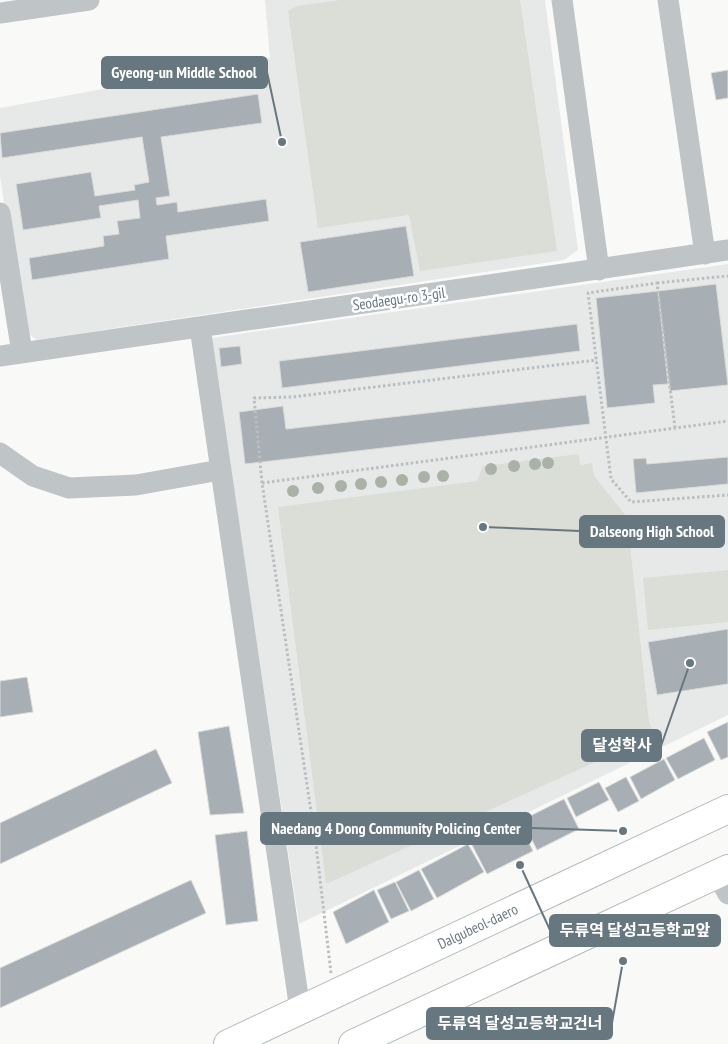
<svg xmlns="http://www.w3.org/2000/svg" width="728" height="1044" viewBox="0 0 728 1044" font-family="'PT Sans Narrow','Noto Sans KR',sans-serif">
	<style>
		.built { fill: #e7e9e8 }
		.green { fill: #daded7 }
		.building { fill: #a7afb4; stroke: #dbdbda }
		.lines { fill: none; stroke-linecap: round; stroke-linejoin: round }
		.major-casing { stroke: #b3b9bb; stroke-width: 30 }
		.path { stroke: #babec0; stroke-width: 3; stroke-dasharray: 2.5 2.5; stroke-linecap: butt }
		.minor { stroke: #bfc4c7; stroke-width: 21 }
		.major { stroke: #fff; stroke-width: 28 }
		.tree { fill: #aab2a8 }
		.labels { text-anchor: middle; stroke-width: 5; stroke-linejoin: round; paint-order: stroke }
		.street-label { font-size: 15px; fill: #67777f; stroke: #fff }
		.leader { fill: none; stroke: #67777f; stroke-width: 2 }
		.callout-dot { fill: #67777f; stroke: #fff; stroke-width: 2 }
		.callout { fill: #67777f; stroke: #67777f; stroke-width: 2 }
		.callout-label { font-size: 16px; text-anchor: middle; font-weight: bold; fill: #fff }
	</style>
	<rect width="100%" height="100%" fill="#f9f9f8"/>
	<path class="built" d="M265,0H545L578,250L564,260L37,340L22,329L0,176V108L270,58Z
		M728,264V715L299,924L211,338Z"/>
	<path class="green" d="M340,0H520L557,251L420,271L409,215L318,228L288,11L297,6Z
		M579,454L580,465L592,463L594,476L627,517L649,722L655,735L326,884L278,507L477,481L483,466Z
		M728,570V622L648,630L643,578Z"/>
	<path class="building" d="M728,70V98L716,100L711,73Z
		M258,94L262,123L161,137L170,196L156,198L157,205L177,202L178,212L266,199L269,221L166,236L169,259L32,280L29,258L104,246L103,236L119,234L117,221L140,218L138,200L99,206L101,218L23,230L16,184L91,172L95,196L135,190L134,185L149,182L142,137L2,158L0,133Z
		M406,226L414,276L308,292L300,242Z
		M716,284L728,385L670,391L658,291Z
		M658,291L668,384L653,385L655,403L607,408L596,298Z
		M577,324L580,351L282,388L279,361Z
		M240,346L242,364L221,367L219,348Z
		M586,395L590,424L245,464L239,412L283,406L286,429Z
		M728,457V484L636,493L633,459L646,458L647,464Z
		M728,629V684L657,695L648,642Z
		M27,677L33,712L0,717V681Z
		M728,722V757L721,760L707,732Z
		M229,726L244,813L210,815L198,732Z
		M704,738L715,760L678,779L666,758Z
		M156,749L172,783L0,864V823Z
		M664,759L675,780L641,799L630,777Z
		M626,777L639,801L618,812L605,788Z
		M599,782L609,800L576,817L567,798Z
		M564,799L579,829L537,850L522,820Z
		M518,821L533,851L487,874L472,845Z
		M247,831L258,921L226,925L215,835Z
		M468,844L484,872L437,898L421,869Z
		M419,870L434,899L411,911L396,882Z
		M191,880L206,913L0,1008V968Z
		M395,882L409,911L391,919L377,890Z
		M374,890L389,922L346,944L333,912Z"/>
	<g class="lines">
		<g class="major-casing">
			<g id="major">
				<path id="s1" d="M228,1044L728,809"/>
				<path d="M353,1044L728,869"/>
			</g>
		</g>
		<path class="path" d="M657,283L728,276
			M675,428L657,283L588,293L611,479L631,502L728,495
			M262,483L254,398L292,397L597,360
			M331,973L316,845L262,483L728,421"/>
		<path class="minor" d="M562,0L599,270
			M668,0L705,254
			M0,13L89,0
			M0,213L22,353
			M200,327L300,1010
			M0,356L728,250
			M0,453L33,476L69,488L136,485L220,470
			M717,874L728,894"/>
		<use href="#major" class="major"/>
	</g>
	<g class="tree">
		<circle cx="548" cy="463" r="6"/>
		<circle cx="535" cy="464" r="6"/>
		<circle cx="514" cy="466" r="6"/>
		<circle cx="491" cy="469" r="6"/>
		<circle cx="443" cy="476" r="6"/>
		<circle cx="424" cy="477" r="6"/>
		<circle cx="402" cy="480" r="6"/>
		<circle cx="381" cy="482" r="6"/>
		<circle cx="361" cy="484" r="6"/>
		<circle cx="341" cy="486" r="6"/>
		<circle cx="318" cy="488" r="6"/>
		<circle cx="293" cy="491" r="6"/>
	</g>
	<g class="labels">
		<g class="street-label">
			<text transform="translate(399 299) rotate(-8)" y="5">Seodaegu-ro 3-gil</text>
			<text dy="5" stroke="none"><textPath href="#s1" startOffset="276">Dalgubeol-daero</textPath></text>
		</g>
	</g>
	<path class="leader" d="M282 142L267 72M483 527L580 531M690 663L661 746M623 831L531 828M520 865L550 930M623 961L612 1023"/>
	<g class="callout-dot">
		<circle cx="282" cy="142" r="5"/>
		<circle cx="483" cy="527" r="5"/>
		<circle cx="690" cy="663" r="5"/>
		<circle cx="623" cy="831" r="5"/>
		<circle cx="520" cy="865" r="5"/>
		<circle cx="623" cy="961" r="5"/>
	</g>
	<g class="callout">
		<rect x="102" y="57" width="165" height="31" rx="5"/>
		<rect x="580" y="516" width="144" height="31" rx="5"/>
		<rect x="582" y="730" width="79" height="31" rx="5"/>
		<rect x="261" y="813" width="270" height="31" rx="5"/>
		<rect x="550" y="915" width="170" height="31" rx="5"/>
		<rect x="427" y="1008" width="185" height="31" rx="5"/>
	</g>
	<g class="callout-label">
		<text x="184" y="78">Gyeong-un Middle School</text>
		<text x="652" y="537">Dalseong High School</text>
		<text x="622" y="751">달성학사</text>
		<text x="396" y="834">Naedang 4 Dong Community Policing Center</text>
		<text x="635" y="936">두류역 달성고등학교앞</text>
		<text x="520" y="1029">두류역 달성고등학교건너</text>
	</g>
</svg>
